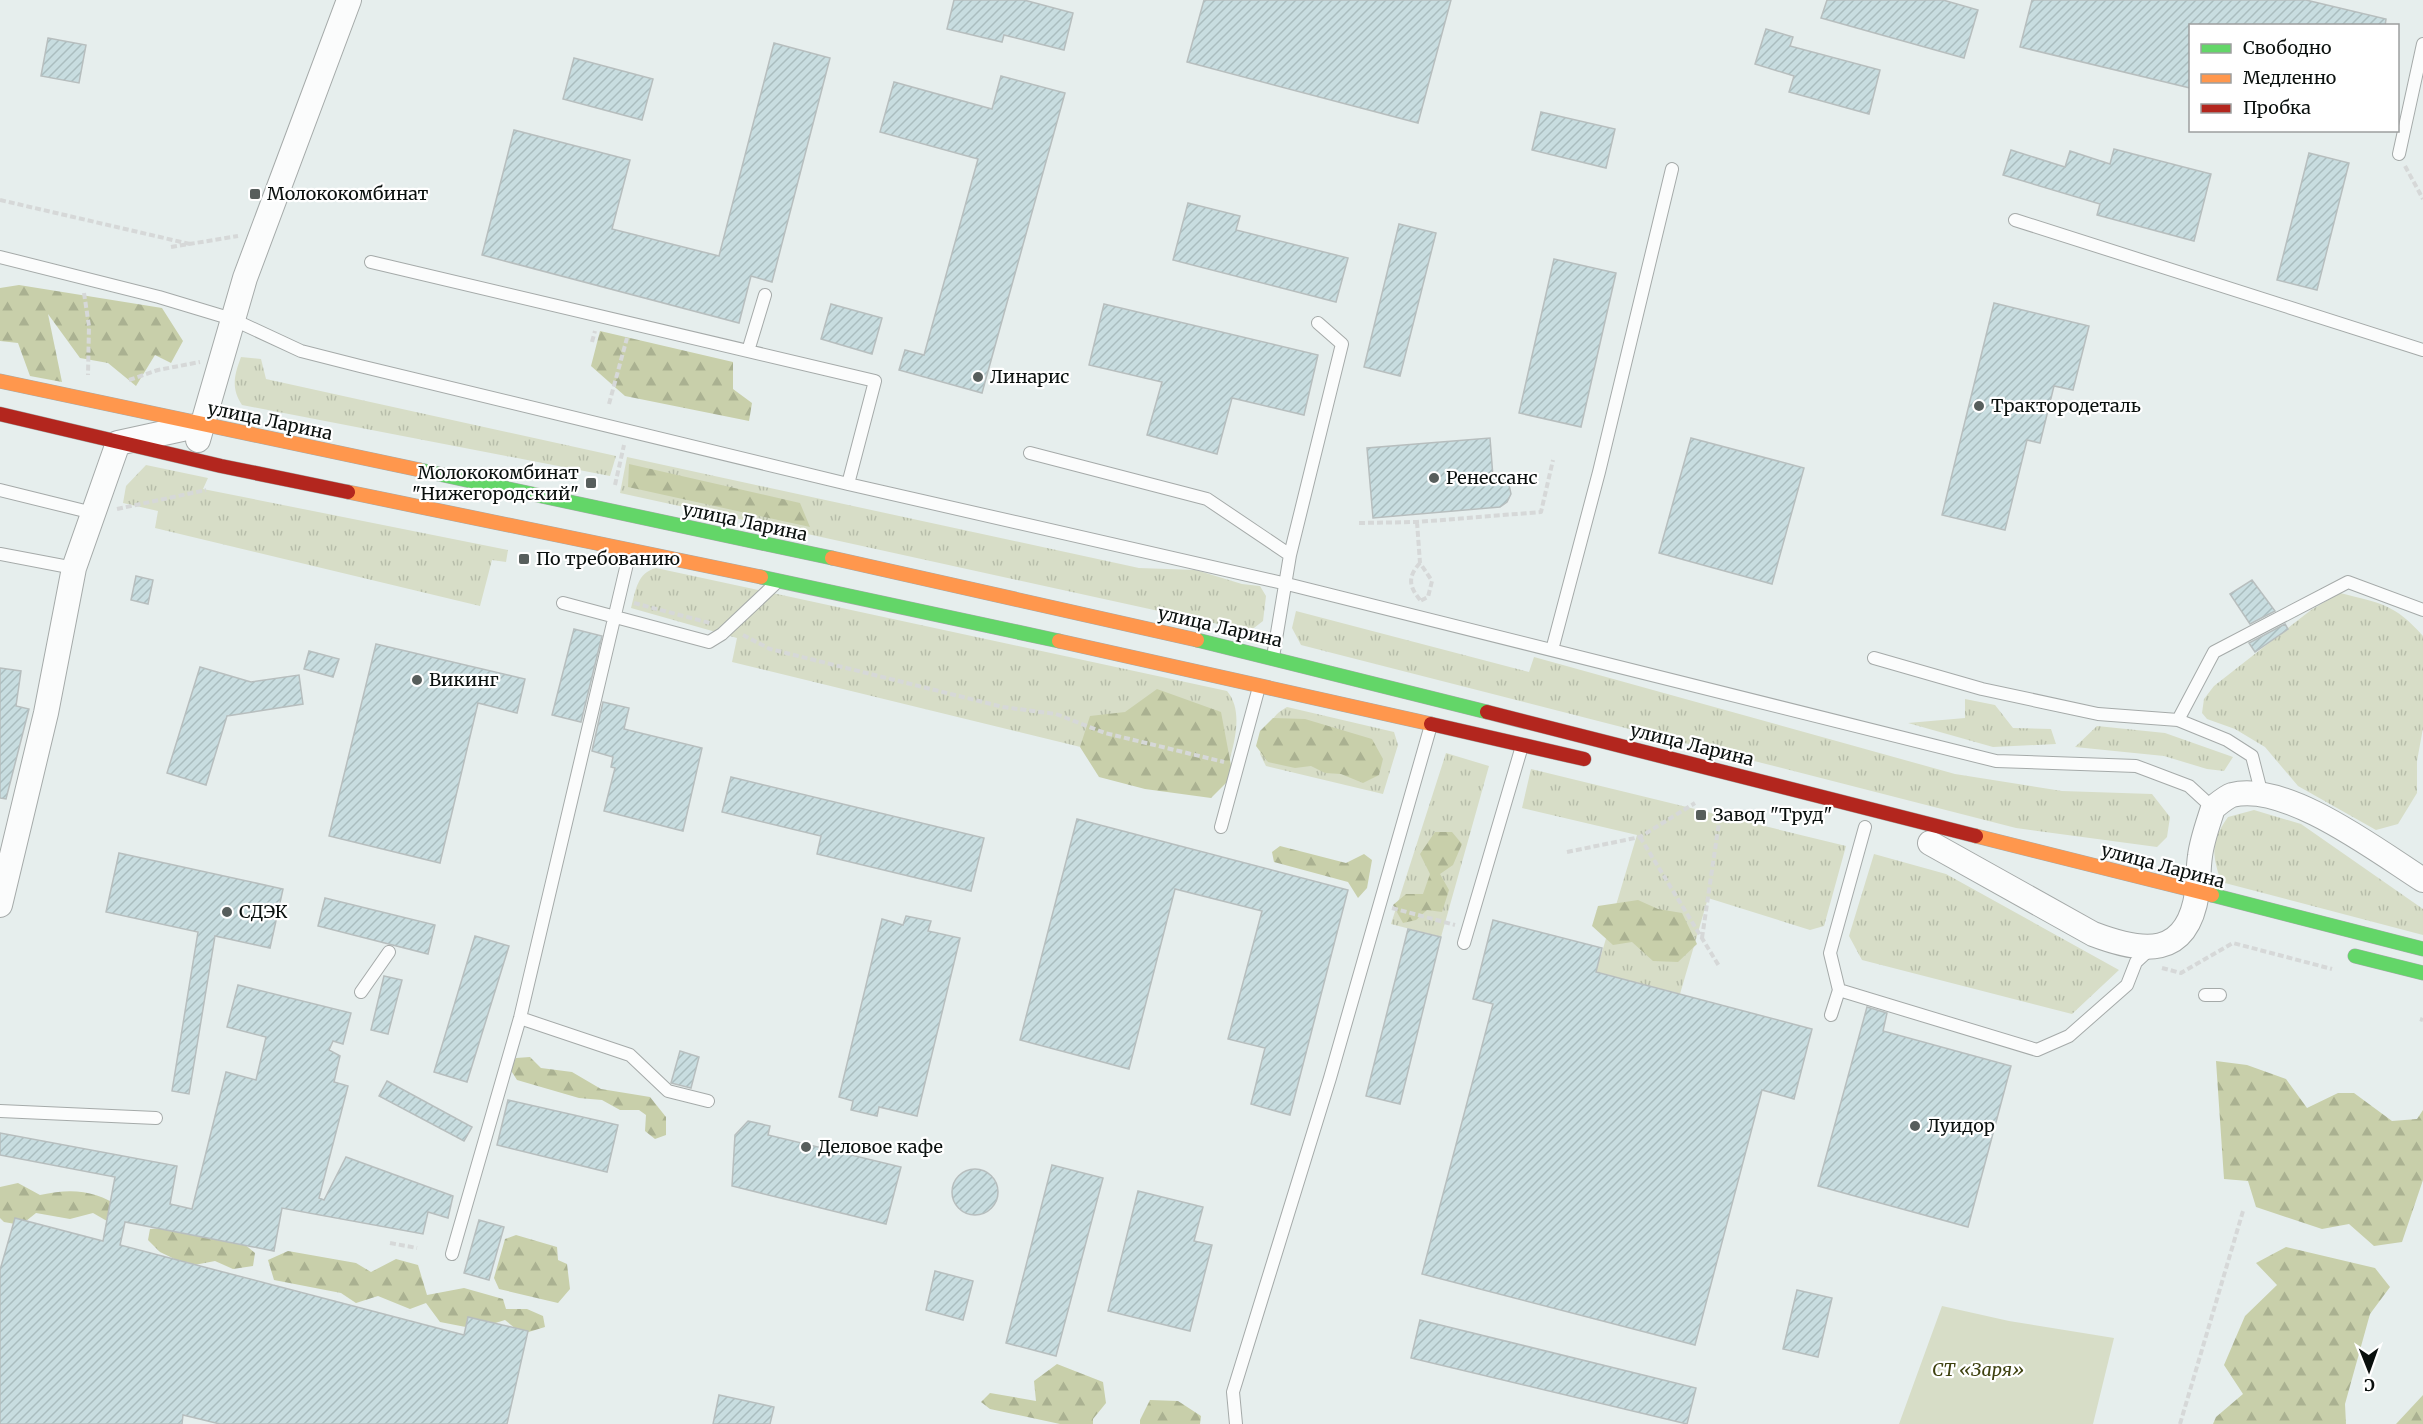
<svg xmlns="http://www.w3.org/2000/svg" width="2423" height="1424" viewBox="0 0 2423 1424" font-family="Merriweather,serif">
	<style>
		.grass { fill: url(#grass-tufts) }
		.forest { fill: url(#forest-firs) }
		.garden { fill: #d7ddc7 }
		.building { fill: url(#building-hatch); stroke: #b7bebe; stroke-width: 1.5 }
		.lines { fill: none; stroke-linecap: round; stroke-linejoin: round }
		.lane-casing { stroke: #a5aaa9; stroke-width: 14 }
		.street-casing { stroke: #a5aaa9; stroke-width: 26 }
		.fast-casing { stroke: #a5aaa9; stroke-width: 15 }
		.slow-casing { stroke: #a5aaa9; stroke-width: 15 }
		.jam-casing { stroke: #a5aaa9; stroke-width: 15 }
		.path { stroke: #d6d8d8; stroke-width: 4; stroke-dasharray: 6 3; stroke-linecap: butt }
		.lane { stroke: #fbfcfc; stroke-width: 12 }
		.street { stroke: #fbfcfc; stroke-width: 24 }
		.fast { stroke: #63d668; stroke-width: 14 }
		.slow { stroke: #ff974d; stroke-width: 14 }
		.jam { stroke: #b3261e; stroke-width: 14 }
		.poi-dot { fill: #575e5c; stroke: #fff; stroke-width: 2 }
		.labels { text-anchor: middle; stroke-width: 4.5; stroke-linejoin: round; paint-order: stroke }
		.poi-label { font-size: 18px; fill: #0a100e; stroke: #fff; text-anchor: start }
		.street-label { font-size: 18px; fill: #0a100e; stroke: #fff }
		.park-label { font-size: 18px; font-style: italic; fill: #3e410f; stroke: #fff }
	</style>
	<defs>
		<pattern id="grass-tufts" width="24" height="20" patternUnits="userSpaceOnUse" patternTransform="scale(1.5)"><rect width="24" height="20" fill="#d7ddc7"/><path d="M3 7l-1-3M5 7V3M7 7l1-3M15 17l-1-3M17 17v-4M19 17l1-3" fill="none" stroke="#b7bdaa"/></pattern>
		<pattern id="forest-firs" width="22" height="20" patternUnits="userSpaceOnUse" patternTransform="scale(1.5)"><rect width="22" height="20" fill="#c8cfaa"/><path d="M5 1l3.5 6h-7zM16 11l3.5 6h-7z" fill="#aab191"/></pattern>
		<pattern id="building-hatch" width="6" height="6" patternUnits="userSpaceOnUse" patternTransform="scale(1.5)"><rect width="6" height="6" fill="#c8dde0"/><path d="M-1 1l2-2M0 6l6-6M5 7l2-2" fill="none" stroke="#aabdbf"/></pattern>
	</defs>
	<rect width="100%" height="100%" fill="#e6eeed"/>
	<path class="grass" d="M241,357L261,359L266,379L616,456L610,476L242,405C231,388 234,376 241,357Z
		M627,457L1139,568L1196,570L1242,584L1260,586L1266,596L1263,621L1250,631L620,493Z
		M146,465L208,478L203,489L508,550L506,562L492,560L480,606L155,528L158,511L123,503L126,486Z
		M656,568L1227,691C1247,715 1230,754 1224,782L732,662L737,638L631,608C636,590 637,573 656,568Z
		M2340,593C2380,603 2395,604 2423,636V728L2417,761V793L2398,824L2376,830L2298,786L2265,747L2235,729L2207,719L2202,713L2204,699L2214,686L2311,610Z
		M1296,611L1529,672L1534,657L1955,774L2062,791L2152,794L2170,817L2167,837L2157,847L2016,828L1301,645L1292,628Z
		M1965,699L1995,705L2013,728L2051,729L2056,744L1993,747L1908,723L1965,718Z
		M1287,707L1394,732L1398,745L1383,794L1266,766L1260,754C1265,734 1268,717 1287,707Z
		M2097,726L2165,733L2233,757L2224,771L2207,769L2164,756L2075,747Z
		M1446,753L1489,766L1441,937L1391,924Z
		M1531,769L1846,846L1824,926L1810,930L1708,898L1680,994L1596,972L1637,835L1522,808Z
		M2254,810L2301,824L2423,909V935L2221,882C2212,853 2210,843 2228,817Z
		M1874,854L1946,874L2119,970L2072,1014L1862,960L1849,936Z"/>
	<path class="forest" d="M19,285L162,308L183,341L171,363L155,355L136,386L108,363L80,358L48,314L62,382L30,376L18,343L0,341V288Z
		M600,331L733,362V389L752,403L749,421L625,396L591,366Z
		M629,464L800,503L810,527L628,487Z
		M1157,689L1221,712L1233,776L1211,798L1145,789L1099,777L1080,747L1090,716L1125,712Z
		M1273,718L1305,719L1372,739L1383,759L1379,775L1363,783L1341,774L1325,773L1311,766L1295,768L1268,762L1256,746L1260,731Z
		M1435,832H1452L1462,844L1453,865L1440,874L1449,890L1442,912L1427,910L1416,920L1403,923L1393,905L1406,894H1423L1430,874L1420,854Z
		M1280,846L1346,863L1364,854L1372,860L1367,888L1358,898L1348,882L1274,862L1272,852Z
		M1638,900L1658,909L1682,913L1697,944L1678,962L1653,961L1632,942L1613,945L1592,926L1598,906Z
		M530,1057L541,1068L572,1072L601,1089L650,1097L666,1117V1135L655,1139L645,1131L646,1115L639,1110H620L602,1100L579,1098L517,1080L510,1069L516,1058Z
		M2216,1061L2247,1065L2286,1079L2307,1108L2338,1093H2354L2392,1121L2417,1119L2423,1110V1180L2402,1242L2374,1246L2349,1224L2322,1229L2256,1207L2248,1181L2224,1179Z
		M18,1183L40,1195C72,1188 95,1190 122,1208L107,1221L93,1213L70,1219L36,1213L21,1225L4,1222L0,1218V1187Z
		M194,1227L232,1234L255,1253L253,1266L233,1269L215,1261L189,1266L160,1252L148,1240L150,1229Z
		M516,1235L557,1247L558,1260L567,1264L570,1289L558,1303L499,1289L494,1278L505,1239Z
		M2286,1247L2375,1268L2390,1287L2370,1314L2345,1404L2346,1424H2213L2216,1417L2243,1394L2224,1365L2245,1316L2277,1285L2256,1263Z
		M288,1251L356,1263L371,1272L396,1259L418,1265L427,1295L464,1288L503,1299L506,1309H527L543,1316L545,1327L522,1334L505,1320L476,1329L440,1322L426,1303L410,1309L378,1296L356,1303L341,1293L274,1280L268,1260Z
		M1057,1364L1103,1382L1106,1403L1093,1419V1424H1060L990,1409L981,1402L990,1393L1036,1401L1034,1381Z
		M2423,1395V1424H2396Z
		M1150,1400L1178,1401L1201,1416L1200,1424H1140V1420Z"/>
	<path class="garden" d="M1942,1306L2009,1321L2114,1338L2093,1424H1899Z"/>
	<path class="building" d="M954,0H1024L1073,13L1064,50L1004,35L1002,42L947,29Z
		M1204,0H1451L1418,123L1187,62Z
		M1827,0H1943L1978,10L1964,58L1821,18Z
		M2032,0H2306L2386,19L2385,26H2190V88L2020,47Z
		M1766,29L1793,37L1790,46L1880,70L1869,114L1789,92L1794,76L1755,64Z
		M48,38L86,45L79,83L41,76Z
		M774,43L830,58L772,282L751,276L739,323L482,255L514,130L630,160L612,229L719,256Z
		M574,58L653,79L642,120L563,99Z
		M1001,76L1065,93L982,393L899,370L905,350L924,355L978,159L880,132L894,82L992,109Z
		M1541,112L1615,129L1606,168L1532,150Z
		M2114,149L2211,174L2194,241L2097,215L2100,204L2003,175L2011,150L2065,167L2070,151L2110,164Z
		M2309,153L2349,163L2317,290L2277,280Z
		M1188,203L1240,216L1236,230L1348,258L1336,302L1173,260Z
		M1399,224L1436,233L1400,376L1364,367Z
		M1554,259L1616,273L1581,427L1519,413Z
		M1994,303L2089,326L2073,390L2054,386L2040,443L2027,440L2005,530L1942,515Z
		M831,304L882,318L872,354L821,339Z
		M1104,304L1318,355L1304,415L1232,398L1217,454L1147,435L1162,382L1089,365Z
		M1490,438L1493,477L1503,479L1509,485L1511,494L1507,502L1500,507L1373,518L1367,448Z
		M1691,438L1804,468L1772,584L1659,553Z
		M136,576L153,580L148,604L131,600Z
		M2252,580L2275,611L2250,624L2230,594Z
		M2285,624L2288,629L2255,652L2249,643Z
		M574,629L602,636L581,722L552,715Z
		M376,644L525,679L517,713L478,703L440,863L329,836Z
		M309,651L339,659L333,677L304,669Z
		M200,667L251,682L299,675L303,704L227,716L206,785L167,773Z
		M0,668L21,671L16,706L29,709L6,799L0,798Z
		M603,702L629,708L624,729L702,748L683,831L604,811L615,768L611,767L613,757L592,751Z
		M731,777L984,838L971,891L817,854L821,836L722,812Z
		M1077,819L1348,890L1290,1115L1251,1104L1265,1048L1228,1039L1262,911L1175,889L1129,1069L1020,1040Z
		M119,853L283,889L270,948L215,936L189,1094L172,1091L198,932L106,912Z
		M325,898L435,925L428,954L318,926Z
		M906,916L931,921L928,931L960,938L917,1116L879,1107L877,1116L851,1110L853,1101L839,1097L882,919L903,925Z
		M1493,920L1602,948L1596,972L1812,1029L1794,1099L1762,1090L1695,1345L1422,1274L1493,1004L1473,999Z
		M1408,929L1441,937L1400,1104L1366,1096Z
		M475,936L509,946L467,1082L434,1072Z
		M384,976L402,980L388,1034L371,1030Z
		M238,985L351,1013L343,1044L333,1041L329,1050L340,1056L334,1082L348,1086L319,1198L324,1200L346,1157L453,1196L448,1218L428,1212L423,1234L282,1208L274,1251L125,1222L120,1245L464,1335L468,1317L528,1331L507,1424H220L183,1415L182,1424H0V1270L15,1218L103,1241L115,1177L0,1155V1133L177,1166L170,1204L192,1209L226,1072L256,1080L266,1037L227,1027Z
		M1867,1007L1887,1013L1883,1031L2011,1066L1968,1227L1818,1186Z
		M680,1051L699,1057L691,1088L671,1083Z
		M387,1081L472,1127L464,1141L379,1096Z
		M508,1100L618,1125L607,1172L497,1145Z
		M748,1121L770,1126L768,1135L901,1167L886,1224L732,1186L735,1135Z
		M1052,1165L1103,1178L1056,1356L1006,1343Z
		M952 1192a23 23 0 1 1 46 0a23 23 0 1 1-46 0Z
		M1138,1191L1203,1207L1194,1241L1212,1245L1190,1331L1108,1311Z
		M479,1220L504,1227L489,1280L464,1273Z
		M935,1271L973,1281L963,1320L926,1310Z
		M1797,1290L1832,1298L1818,1357L1783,1349Z
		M1420,1320L1696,1388L1687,1424L1411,1358Z
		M719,1395L774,1407L770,1424H713Z"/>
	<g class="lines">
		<g class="lane-casing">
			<path id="lane" d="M2399,154L2423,44
				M2015,220L2423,350
				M0,257L159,297L232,319L301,351L360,366L848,484L1287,584L1996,761L2136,766L2189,786L2213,808
				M371,262L875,381L848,484
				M748,351L765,295
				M1030,453L1207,499L1290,555L1273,657
				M0,490L93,513
				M0,554L74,568
				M1290,555L1342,344L1318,323
				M563,603L709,642L722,634L774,585
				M1552,650L1599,472L1672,169
				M1874,658L1982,689L2098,714L2178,720L2227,740L2252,756L2262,795
				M2178,720L2214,652L2348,582L2423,610
				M1221,827L1259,687
				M1464,943L1522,746
				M1839,990L2037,1050L2069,1036L2127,985L2136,962L2150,949
				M361,992L389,952
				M2205,995H2220
				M1831,1015L1839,990L1830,953L1865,827
				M520,1018L630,1055L668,1091L708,1101
				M0,1111L156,1118
				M452,1254L520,1018L630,551
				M1236,1424L1233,1392L1330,1078L1431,725"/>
		</g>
		<g class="street-casing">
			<path id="street" d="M198,440L245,278L349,0
				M1930,843L2093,934C2143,953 2187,959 2197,893C2199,881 2198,869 2200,856C2202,840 2208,824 2213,808C2218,804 2226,797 2232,795C2286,781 2379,852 2423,880
				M0,905L46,713L74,568L118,443L196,426"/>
		</g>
		<g class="fast-casing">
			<path id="fast" d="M420,470L832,558
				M761,577L1059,641
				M1197,640L1487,712
				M2212,895L2423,949
				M2355,956L2423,973"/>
		</g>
		<g class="slow-casing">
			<path id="slow" d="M0,381L420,470
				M348,492L761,577
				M832,558L1197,640
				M1059,641L1431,724
				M1976,836L2212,895"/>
		</g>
		<g class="jam-casing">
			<path id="jam" d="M0,414L221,466L348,492
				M1487,712L1976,836
				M1431,724L1584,759"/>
		</g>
		<path class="path" d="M2405,166L2423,199
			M0,200L190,244
			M171,247L238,236
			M84,293L89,326L88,375
			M592,342L595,331
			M129,380L158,370L200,362
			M609,404L627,338
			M615,485L624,445
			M117,509L206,490
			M1417,522L1420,563L1432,581L1428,597L1420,601
			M1359,523L1417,522L1541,512L1553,460
			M1420,563C1407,577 1409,587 1421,601
			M634,603L710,623
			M743,635L770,649L1003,707L1056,714L1105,733L1224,762
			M1640,837L1719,966
			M1567,852L1640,837L1695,803
			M1392,908L1455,925
			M1702,938L1721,809
			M2162,968L2181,973L2233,943L2332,969
			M2420,1019L2423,1020
			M390,1243L417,1248
			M2180,1424L2243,1211"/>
		<use href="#lane" class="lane"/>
		<use href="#street" class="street"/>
		<use href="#fast" class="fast"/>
		<use href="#slow" class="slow"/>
		<use href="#jam" class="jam"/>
	</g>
	<g class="poi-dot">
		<rect x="249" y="188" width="12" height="12" rx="3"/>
		<circle cx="978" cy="377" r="6"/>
		<circle cx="1979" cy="406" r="6"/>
		<circle cx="1434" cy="478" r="6"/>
		<rect x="585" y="477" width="12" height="12" rx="3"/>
		<rect x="518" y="553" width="12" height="12" rx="3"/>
		<circle cx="417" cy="680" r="6"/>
		<rect x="1695" y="809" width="12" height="12" rx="3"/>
		<circle cx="227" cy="912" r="6"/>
		<circle cx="1915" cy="1126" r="6"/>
		<circle cx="806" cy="1147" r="6"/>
	</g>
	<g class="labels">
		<g class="poi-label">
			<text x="267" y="200">Молококомбинат</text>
			<text x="990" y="383">Линарис</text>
			<text x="1991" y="412">Трактородеталь</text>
			<text x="579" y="479" text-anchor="end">Молококомбинат<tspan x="579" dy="21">"Нижегородский"</tspan></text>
			<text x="1446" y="484">Ренессанс</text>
			<text x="536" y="565">По требованию</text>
			<text x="429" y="686">Викинг</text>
			<text x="1713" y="821">Завод "Труд"</text>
			<text x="239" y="918">СДЭК</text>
			<text x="1927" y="1132">Луидор</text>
			<text x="818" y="1153">Деловое кафе</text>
		</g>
		<g class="street-label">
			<text transform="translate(270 421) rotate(12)" y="6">улица Ларина</text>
			<text transform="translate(745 522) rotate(12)" y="6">улица Ларина</text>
			<text transform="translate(1220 627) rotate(13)" y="6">улица Ларина</text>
			<text transform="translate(1692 745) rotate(14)" y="6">улица Ларина</text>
			<text transform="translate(2163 866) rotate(15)" y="6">улица Ларина</text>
		</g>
		<g class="park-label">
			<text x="1978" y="1376">СТ «Заря»</text>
		</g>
	</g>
	<rect x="2189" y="24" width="210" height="108" fill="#ffffff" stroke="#9d9f9f" stroke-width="1.5"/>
	<rect x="2201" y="44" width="30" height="9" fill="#63d668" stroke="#9d9f9f" stroke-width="1.5"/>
	<text x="2243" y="54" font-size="18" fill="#0a100e">Свободно</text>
	<rect x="2201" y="74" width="30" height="9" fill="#ff974d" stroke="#9d9f9f" stroke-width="1.5"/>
	<text x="2243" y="84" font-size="18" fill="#0a100e">Медленно</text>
	<rect x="2201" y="104" width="30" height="9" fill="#b3261e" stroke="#9d9f9f" stroke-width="1.5"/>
	<text x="2243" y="114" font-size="18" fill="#0a100e">Пробка</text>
	<g transform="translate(2369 1370) rotate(179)" stroke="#ffffff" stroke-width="4.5" paint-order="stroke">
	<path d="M0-4.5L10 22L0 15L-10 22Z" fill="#0a100e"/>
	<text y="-9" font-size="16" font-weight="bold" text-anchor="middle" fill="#0a100e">С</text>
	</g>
</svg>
